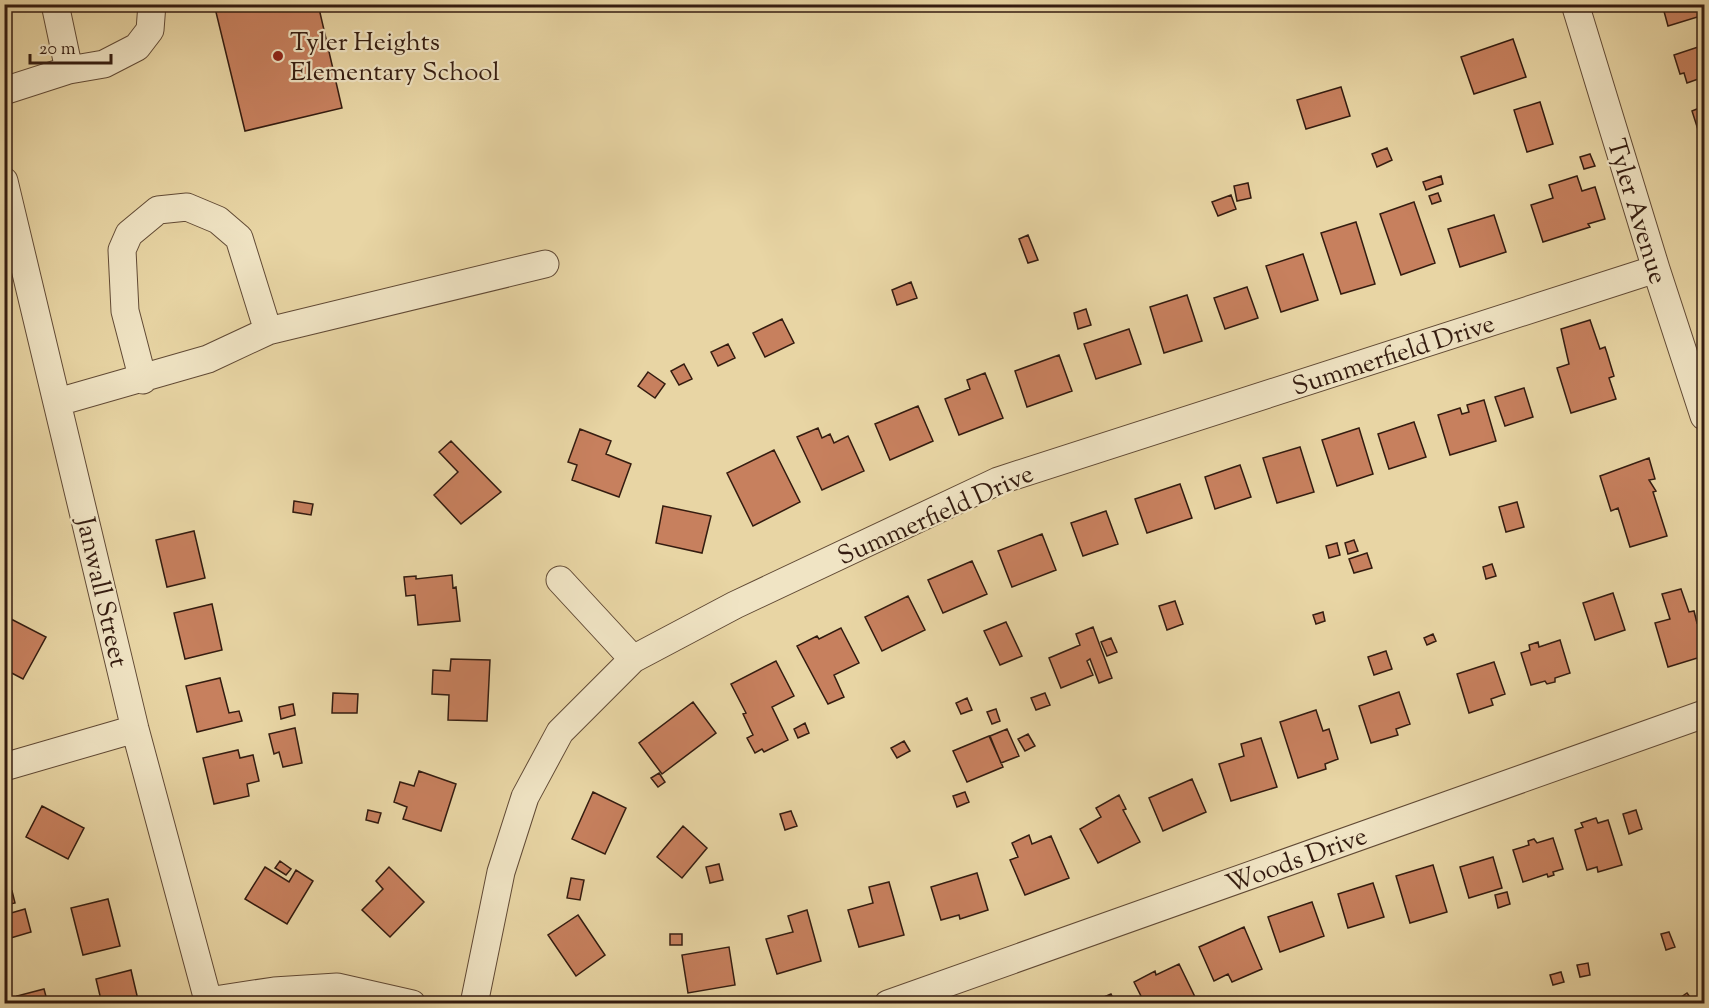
<svg xmlns="http://www.w3.org/2000/svg" width="1709" height="1008" viewBox="0 0 1709 1008" font-family="'Sorts Mill Goudy',serif">
	<style>
		.building { fill: #c7805e; stroke: #341c10; stroke-width: 1.5 }
		.lines { fill: none; stroke-linecap: round; stroke-linejoin: round }
		.minor-casing { stroke: #614a35; stroke-width: 29 }
		.minor { stroke: #f0e4c4; stroke-width: 27 }
		.poi-dot { fill: #8f2418; stroke: #f0e4c4; stroke-width: 2 }
		.labels { text-anchor: middle; stroke-width: 4.5; stroke-linejoin: round; paint-order: stroke }
		.poi-label { font-size: 26px; fill: #341c10; stroke: #f0e4c4; text-anchor: start }
		.street-label { font-size: 26px; fill: #341c10; stroke: #f0e4c4 }
	</style>
	<rect width="100%" height="100%" fill="#e8d5a4"/>
	<filter id="stains"><feTurbulence type="fractalNoise" baseFrequency=".00333" numOctaves="4"/><feColorMatrix values="0 0 0 0 .2 0 0 0 0 .09 0 0 0 0 .02 0 0 0 .5 -.17"/></filter>
	<radialGradient id="worn" r=".72"><stop offset=".6" stop-color="#630" stop-opacity="0"/><stop offset="1" stop-color="#630" stop-opacity=".3"/></radialGradient>
	<path class="building" d="M214,4H318L342,108L245,131Z
		M1662,4H1704V15L1668,26Z
		M1513,39L1526,77L1474,94L1461,57Z
		M1704,45V77L1687,83L1684,73L1680,74L1674,55Z
		M1341,87L1350,116L1306,129L1297,100Z
		M1540,102L1553,144L1527,152L1514,110Z
		M1704,106V137L1701,139L1692,111Z
		M1387,148L1392,160L1377,167L1372,154Z
		M1590,154L1595,166L1584,169L1580,157Z
		M1441,176L1443,184L1426,190L1423,182Z
		M1577,176L1582,191L1595,187L1605,219L1588,224L1590,227L1543,242L1531,205L1553,198L1549,185Z
		M1704,178V202L1698,180Z
		M1248,183L1251,198L1237,201L1234,186Z
		M1438,193L1441,201L1432,204L1429,196Z
		M1231,195L1236,209L1218,216L1212,202Z
		M1414,202L1435,263L1401,275L1380,214Z
		M1494,215L1506,252L1460,267L1448,229Z
		M1356,222L1375,284L1341,294L1321,233Z
		M1028,235L1038,260L1028,263L1019,239Z
		M1303,254L1318,300L1281,312L1266,266Z
		M911,282L917,298L897,305L892,290Z
		M1247,287L1258,318L1225,329L1214,298Z
		M1187,295L1202,341L1164,353L1150,307Z
		M1086,309L1091,325L1078,329L1074,313Z
		M782,319L794,343L765,357L753,333Z
		M1590,320L1600,349L1605,347L1607,353L1614,376L1609,378L1616,399L1571,413L1557,368L1569,364L1561,329Z
		M1129,329L1141,364L1096,379L1084,344Z
		M728,344L735,358L718,366L711,352Z
		M1059,355L1072,391L1027,407L1015,371Z
		M684,364L692,379L679,385L671,371Z
		M648,372L665,384L655,398L638,386Z
		M985,373L1003,418L959,435L945,399L970,389L967,380Z
		M1524,388L1533,417L1505,426L1495,397Z
		M1484,400L1496,441L1450,455L1438,415L1460,408L1462,414L1469,412L1467,405Z
		M918,406L933,441L890,460L875,424Z
		M1414,422L1426,457L1389,469L1378,434Z
		M818,428L822,438L830,434L834,443L848,436L864,471L822,490L797,437Z
		M1359,428L1373,474L1337,486L1322,440Z
		M580,429L611,441L606,454L631,464L619,497L572,480L577,465L568,462Z
		M451,441L501,492L461,524L434,495L458,472L439,452Z
		M1300,447L1314,492L1277,503L1263,458Z
		M774,450L800,502L753,526L727,473Z
		M1649,458L1655,479L1649,480L1656,491L1653,492L1667,536L1630,547L1618,508L1611,511L1600,476Z
		M1240,465L1251,497L1215,509L1205,477Z
		M1180,484L1192,518L1147,533L1135,499Z
		M294,501L313,504L311,515L293,512Z
		M1517,502L1524,527L1506,532L1499,507Z
		M663,506L711,516L702,553L656,543Z
		M1106,511L1118,544L1083,556L1071,523Z
		M194,531L205,578L167,587L156,540Z
		M1042,534L1056,570L1012,587L998,551Z
		M1354,540L1358,551L1348,554L1345,543Z
		M1337,543L1340,555L1329,558L1326,546Z
		M1367,553L1372,568L1354,573L1349,559Z
		M972,561L987,594L943,613L928,580Z
		M1492,564L1496,576L1486,579L1483,567Z
		M452,575L453,588L456,587L460,621L418,625L415,595L406,596L404,577L416,576V579Z
		M1681,589L1689,612L1694,611L1697,623L1704,621V656L1668,667L1655,623L1670,619L1662,594Z
		M1613,593L1625,630L1595,640L1583,603Z
		M908,596L925,630L882,651L865,617Z
		M1175,601L1183,624L1167,630L1159,606Z
		M212,604L222,650L185,659L174,613Z
		M1323,612L1325,621L1316,624L1313,615Z
		M11,619L46,637L23,679L4,669V631Z
		M1006,622L1022,656L1000,665L984,631Z
		M1093,627L1112,678L1099,683L1090,659L1087,661L1093,675L1061,688L1049,658L1080,645L1076,634Z
		M841,628L859,663L834,675L844,697L828,704L797,646L817,636L819,639Z
		M1433,634L1436,641L1427,645L1424,638Z
		M1111,638L1117,652L1107,656L1101,642Z
		M1560,640L1570,673L1555,678V682L1547,684L1545,681L1531,685L1521,653L1530,650L1529,645L1538,642L1539,647Z
		M1386,651L1392,669L1374,675L1368,657Z
		M451,659L490,660L487,721L448,720L449,695L432,694L433,670L450,671Z
		M776,661L794,696L772,707L788,740L764,752L762,749L755,753L747,738L753,735L743,714L746,713L731,684Z
		M1494,662L1505,694L1491,699L1493,705L1469,713L1457,674Z
		M220,678L229,713L239,711L242,721L197,732L186,686Z
		M1399,692L1410,724L1396,729L1398,735L1371,743L1359,706Z
		M333,693L358,694L357,713H332Z
		M1045,693L1050,705L1036,710L1031,698Z
		M967,698L972,710L961,714L956,703Z
		M693,702L716,733L662,774L639,743Z
		M293,704L295,715L281,719L279,707Z
		M996,709L1000,721L992,724L987,712Z
		M1316,710L1323,731L1329,729L1338,759L1325,764L1326,769L1298,778L1280,722Z
		M805,723L809,733L798,738L794,729Z
		M295,728L302,763L283,767L279,752L274,754L269,734Z
		M1007,729L1019,756L1001,763L990,736Z
		M1028,734L1035,746L1025,751L1018,739Z
		M989,736L1003,767L967,782L953,751Z
		M1261,738L1277,787L1231,801L1219,764L1244,756L1241,744Z
		M904,741L910,751L897,758L891,748Z
		M238,750L240,758L253,755L259,781L247,784L249,796L214,804L203,758Z
		M419,771L456,784L441,831L403,819L407,807L394,802L400,782L414,786Z
		M659,773L665,782L658,787L651,778Z
		M1192,779L1206,812L1163,831L1149,798Z
		M593,792L626,808L605,854L572,839Z
		M965,792L969,802L957,807L953,796Z
		M1119,795L1126,809L1123,810L1140,842L1098,863L1080,829L1101,817L1096,808Z
		M42,806L84,828L68,859L26,837Z
		M368,810L381,813L378,823L366,820Z
		M1636,810L1642,829L1629,834L1623,814Z
		M791,811L797,826L785,830L780,814Z
		M1596,818L1598,823L1608,820L1622,865L1598,872L1597,867L1587,870L1575,830L1583,827L1581,823Z
		M683,826L707,848L682,878L657,857Z
		M1029,835L1032,844L1051,836L1069,878L1025,895L1010,860L1018,857L1012,843Z
		M1553,838L1563,869L1553,872L1554,875L1548,877L1547,874L1523,882L1513,850L1529,845L1528,841L1534,839L1537,843Z
		M1493,857L1502,888L1469,898L1460,867Z
		M280,861L291,869L286,875L275,868Z
		M719,864L723,880L710,883L706,867Z
		M1433,865L1447,912L1410,923L1396,876Z
		M265,867L289,882L296,870L313,881L287,924L245,899Z
		M389,867L424,902L390,937L362,910L383,889L376,881Z
		M977,873L988,910L960,919L959,915L941,920L931,887Z
		M571,878L584,880L580,900L567,898Z
		M889,882L904,935L859,947L848,910L873,903L869,887Z
		M1373,883L1384,917L1348,928L1338,894Z
		M12,891L15,903L5,905L4,910V893Z
		M1507,892L1510,904L1498,908L1495,895Z
		M108,899L120,946L83,955L71,908Z
		M1312,902L1324,936L1280,952L1268,917Z
		M25,909L31,932L4,940V915Z
		M807,910L821,961L777,974L766,939L793,932L788,916Z
		M578,915L605,955L576,976L548,935Z
		M1244,927L1262,969L1232,982L1228,974L1214,981L1199,947Z
		M1669,932L1675,947L1666,950L1661,934Z
		M670,934H682V945H670Z
		M729,947L735,985L688,993L682,955Z
		M1588,963L1590,975L1580,977L1577,965Z
		M1179,964L1196,999L1187,1004H1145L1134,982L1155,971L1156,975Z
		M131,970L139,1004H102L96,979Z
		M1561,972L1564,982L1553,985L1550,975Z
		M44,989L48,1004H19L17,996Z
		M1687,993L1695,1004H1671Z
		M1111,994L1116,1004H1090L1104,997Z"/>
	<g class="lines">
		<g class="minor-casing">
			<path id="minor" d="M55,4L69,70
				M1575,4L1656,269L1704,416
				M4,91L69,70L104,64L137,47L150,30L152,4
				M4,181L135,729L209,1004
				M143,380L125,311L122,250L129,234L158,210L187,207L218,220L239,238L268,331
				M58,402L208,359L268,331L545,264
				M560,580L633,659
				M4,767L135,729
				M208,1001L274,991L337,987L412,1004
				M474,1004L501,872L525,797L560,732L633,659L735,605L998,481L1656,269
				M888,1004L1704,714"/>
		</g>
		<use href="#minor" class="minor"/>
	</g>
	<circle class="poi-dot" cx="278" cy="56" r="6"/>
	<g class="labels">
		<g class="poi-label">
			<text x="290" y="50">Tyler Heights<tspan x="290" dy="30">Elementary School</tspan></text>
		</g>
		<g class="street-label">
			<text transform="translate(1638 211) rotate(73)" y="9">Tyler Avenue</text>
			<text transform="translate(1393 354) rotate(-18)" y="9">Summerfield Drive</text>
			<text transform="translate(935 514) rotate(-24)" y="9">Summerfield Drive</text>
			<text transform="translate(103 592) rotate(77)" y="9">Janwall Street</text>
			<text transform="translate(1296 859) rotate(-20)" y="9">Woods Drive</text>
		</g>
	</g>
	<rect width="1709" height="1008" fill="none" stroke="#e8d5a4" stroke-width="24"/>
	<rect x="6" y="6" width="1697" height="996" fill="none" stroke="#341c10" stroke-width="3"/>
	<rect x="12" y="12" width="1685" height="984" fill="none" stroke="#341c10" stroke-width="1.5"/>
	<path d="M30 54v9h81v-9" fill="none" stroke="#341c10" stroke-width="3"/>
	<text x="39" y="54" font-size="18" fill="#341c10" stroke="#f0e4c4" stroke-width="4.5" paint-order="stroke">20 m</text>
	<rect width="100%" height="100%" filter="url(#stains)"/>
	<rect width="100%" height="100%" fill="url(#worn)"/>
</svg>
